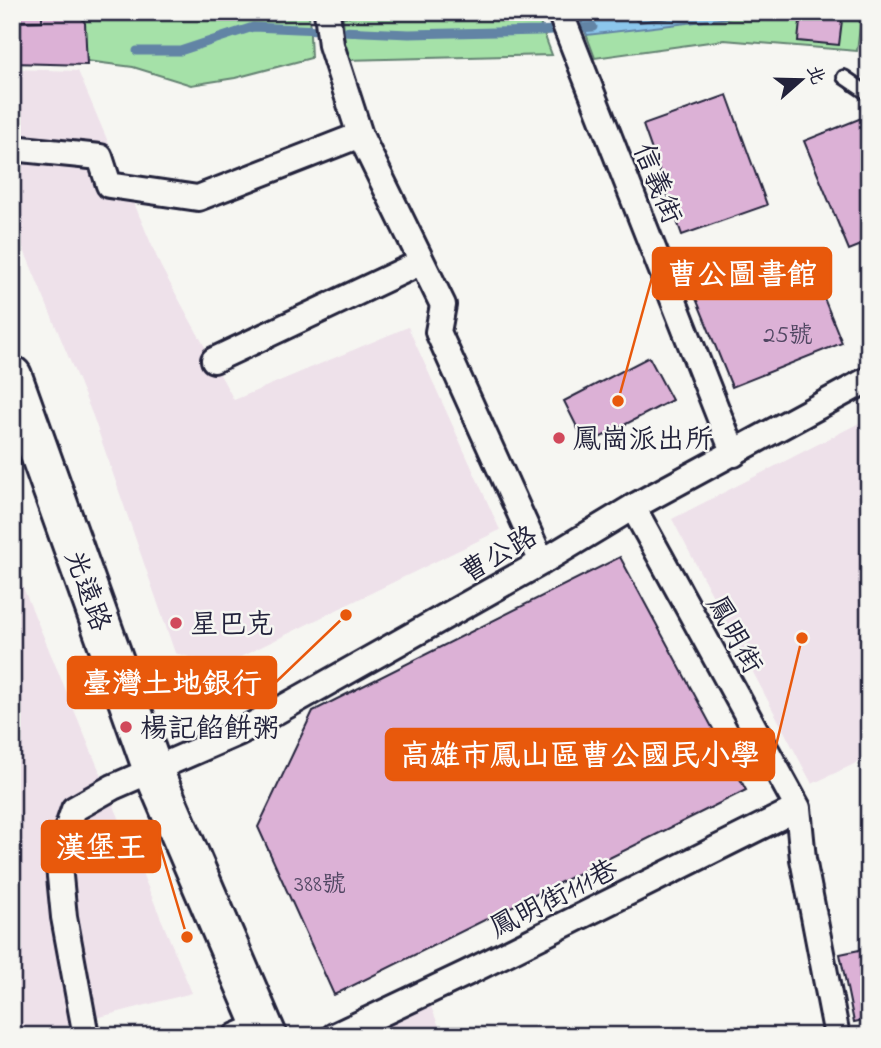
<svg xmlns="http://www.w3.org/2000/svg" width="881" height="1048" viewBox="0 0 881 1048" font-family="'Indie Flower','LXGW WenKai TC',sans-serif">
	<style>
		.built { fill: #eee1ea }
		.green { fill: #a5e1a8; stroke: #648272; stroke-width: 2 }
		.water { fill: #8cc6ec; stroke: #6284a5; stroke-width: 2 }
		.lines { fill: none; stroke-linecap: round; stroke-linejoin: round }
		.shore { stroke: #4c6482; stroke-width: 2 }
		.stream { stroke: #6284a5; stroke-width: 9 }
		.building { fill: #dcb1d6; stroke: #22223b; stroke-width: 2 }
		.service-casing { stroke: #22223b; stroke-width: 18 }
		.minor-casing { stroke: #22223b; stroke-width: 30 }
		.primary-casing { stroke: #22223b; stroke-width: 44 }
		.service { stroke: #f6f6f2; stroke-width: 12 }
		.minor { stroke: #f6f6f2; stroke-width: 24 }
		.primary { stroke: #f6f6f2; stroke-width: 38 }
		.poi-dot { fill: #d1495b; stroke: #f6f6f2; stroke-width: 2.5 }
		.labels { text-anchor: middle; stroke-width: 5; stroke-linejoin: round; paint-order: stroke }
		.number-label { font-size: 24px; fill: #504662 }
		.street-label { font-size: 28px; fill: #22223b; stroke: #f6f6f2 }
		.poi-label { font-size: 28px; fill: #22223b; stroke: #f6f6f2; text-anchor: start }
		.leader { fill: none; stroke: #e8590c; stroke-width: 2.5 }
		.callout-dot { fill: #e8590c; stroke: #f6f6f2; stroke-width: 2.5 }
		.callout { fill: #e8590c; stroke: #e8590c; stroke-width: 2.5 }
		.callout-label { font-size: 30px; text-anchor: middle; font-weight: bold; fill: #fff }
	</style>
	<rect width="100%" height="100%" fill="#f6f6f2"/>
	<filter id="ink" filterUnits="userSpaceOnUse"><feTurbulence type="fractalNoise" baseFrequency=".0143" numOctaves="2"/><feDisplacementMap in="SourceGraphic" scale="14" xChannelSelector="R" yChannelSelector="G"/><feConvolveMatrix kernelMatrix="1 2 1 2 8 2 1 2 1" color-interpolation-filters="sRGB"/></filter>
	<g filter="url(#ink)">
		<path class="built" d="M12,69L78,71L161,267L234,400L408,327L500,530L222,666L175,653L93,416L12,221Z
			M869,418V757L812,784L672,519Z
			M12,561L192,993L27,1036H12Z
			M431,1007L443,1036H301Z"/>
		<path class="green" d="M57,12H183L184,17L309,12L311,58L235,78L191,85L133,67L56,57Z
			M398,12H536L552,55L346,60L343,17Z
			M578,12H862L857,51L724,40L595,58Z"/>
		<path class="water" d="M656,12H741L729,18L587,35L581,21Z"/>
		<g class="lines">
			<path class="shore" d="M636,12L635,19L639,22L715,12"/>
			<path class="stream" d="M137,51H180L253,27L409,34L539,31L593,27"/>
		</g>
		<path class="building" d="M12,12H42V21L12,22Z
			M12,12H78L85,23L87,65L12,63Z
			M801,12H843L839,45L798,41Z
			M727,95L767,205L682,235L643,125Z
			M869,115V242L849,250L804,141Z
			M805,251L842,343L732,387L695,296Z
			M649,357L672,400L586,445L564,401Z
			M620,557L746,790L334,995L258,827L313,711Z
			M869,948V1019L854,1022L840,954Z"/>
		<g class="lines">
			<g class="service-casing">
				<path id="service" d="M844,77L869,94"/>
			</g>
			<g class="minor-casing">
				<path id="minor" d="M327,12L331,45L360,135L443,305L438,332L542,562
					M560,12L734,454
					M12,148L100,157L109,185L198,198L360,135
					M214,360L422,262
					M633,507L798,808L803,859L837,1036
					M86,1036L64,917L58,856L74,809L113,787L240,732L542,562L633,507L869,379
					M236,1036L262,1025
					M334,1036L467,973L798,808"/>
			</g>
			<g class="primary-casing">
				<path id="primary" d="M12,376L153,770L267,1036"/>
			</g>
			<use href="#service" class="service"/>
			<use href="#minor" class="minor"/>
			<use href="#primary" class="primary"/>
		</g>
	</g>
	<g class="poi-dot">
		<circle cx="559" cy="438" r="7"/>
		<circle cx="176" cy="623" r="7"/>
		<circle cx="126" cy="727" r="7"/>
	</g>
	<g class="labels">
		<g class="number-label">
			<text x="788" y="342">25號</text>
			<text x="320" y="891">388號</text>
		</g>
		<g class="street-label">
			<text transform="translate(659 183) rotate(68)" y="10">信義街</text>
			<text transform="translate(498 553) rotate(-30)" y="10">曹公路</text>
			<text transform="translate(89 590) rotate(70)" y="10">光遠路</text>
			<text transform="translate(736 634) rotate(61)" y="10">鳳明街</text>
			<text transform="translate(553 897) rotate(-27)" y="10">鳳明街111巷</text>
		</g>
		<g class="poi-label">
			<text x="573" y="448">鳳崗派出所</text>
			<text x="190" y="633">星巴克</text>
			<text x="140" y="737">楊記餡餅粥</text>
		</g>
	</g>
	<path class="leader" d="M618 401L653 274M346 615L276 682M802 638L774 754M187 937L160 846"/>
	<g class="callout-dot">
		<circle cx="618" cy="401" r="7"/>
		<circle cx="346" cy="615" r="7"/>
		<circle cx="802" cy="638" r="7"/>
		<circle cx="187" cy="937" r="7"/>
	</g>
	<g class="callout">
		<rect x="653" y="248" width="178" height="51" rx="7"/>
		<rect x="68" y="657" width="208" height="51" rx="7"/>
		<rect x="386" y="729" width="388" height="51" rx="7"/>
		<rect x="42" y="821" width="118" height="51" rx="7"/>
	</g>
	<g class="callout-label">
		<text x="742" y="284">曹公圖書館</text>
		<text x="172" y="693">臺灣土地銀行</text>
		<text x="580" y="765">高雄市鳳山區曹公國民小學</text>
		<text x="101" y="857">漢堡王</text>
	</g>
	<rect width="881" height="1048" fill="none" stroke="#f6f6f2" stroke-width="42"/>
	<rect x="21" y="21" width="839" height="1006" fill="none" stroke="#22223b" stroke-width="2.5" filter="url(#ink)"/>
	<g transform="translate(801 80) rotate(70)" stroke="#f6f6f2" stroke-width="5" paint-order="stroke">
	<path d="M0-5L12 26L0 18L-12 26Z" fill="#22223b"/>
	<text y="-10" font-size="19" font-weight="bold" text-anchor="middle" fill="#22223b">北</text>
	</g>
</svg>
